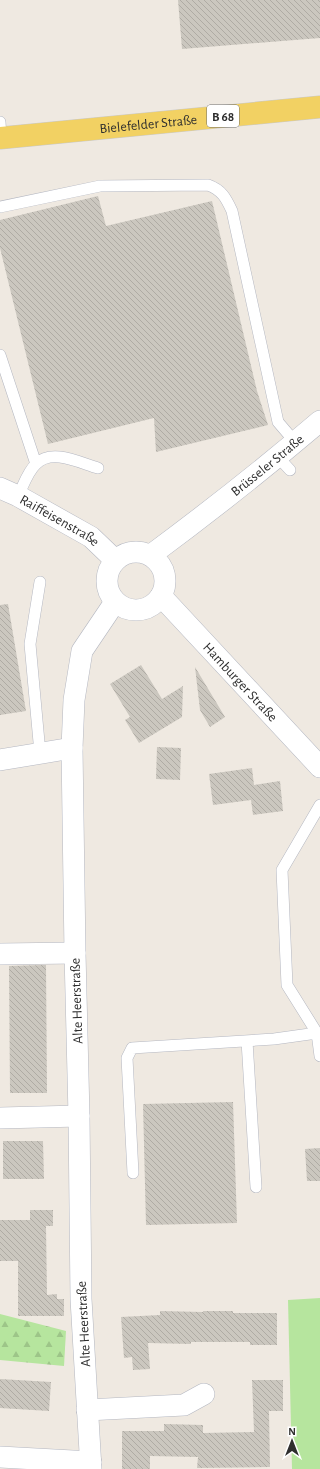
<svg xmlns="http://www.w3.org/2000/svg" width="320" height="1469" viewBox="0 0 320 1469" font-family="'Alegreya Sans',sans-serif">
	<style>
		.grass { fill: #b6e59e }
		.forest { fill: url(#forest-firs) }
		.building { fill: url(#building-back-hatch) }
		.lines { fill: none; stroke-linecap: round; stroke-linejoin: round }
		.service-casing { stroke: #b4b7c1; stroke-width: 12 }
		.minor-casing { stroke: #b4b7c1; stroke-width: 22 }
		.primary-casing { stroke: #c9c9c9; stroke-width: 23 }
		.service { stroke: #fff; stroke-width: 11 }
		.minor { stroke: #fff; stroke-width: 21 }
		.primary { stroke: #f2d163; stroke-width: 22 }
		.labels { text-anchor: middle; stroke-width: 4; stroke-linejoin: round; paint-order: stroke }
		.shield { fill: #fff; stroke: #6d6d6d; stroke-width: 1 }
		.shield-label { font-size: 13px; font-weight: bold; fill: #2e2e2e }
		.street-label { font-size: 14px; fill: #2e2e2e; stroke: #fff }
	</style>
	<defs>
		<pattern id="forest-firs" width="22" height="20" patternUnits="userSpaceOnUse"><rect width="22" height="20" fill="#b6e59e"/><path d="M5 1l3.5 6h-7zM16 11l3.5 6h-7z" fill="#9dc588"/></pattern>
		<pattern id="building-back-hatch" width="6" height="6" patternUnits="userSpaceOnUse"><rect width="6" height="6" fill="#cbc7bf"/><path d="M-1 5l2 2M0 0l6 6M5-1l2 2" fill="none" stroke="#afaba4"/></pattern>
	</defs>
	<rect width="100%" height="100%" fill="#efe9e1"/>
	<path class="grass" d="M320,1298V1469H292L288,1300Z"/>
	<path class="forest" d="M0,1314L66,1331L64,1366L0,1360Z"/>
	<path class="building" d="M178,0H320V38L182,49Z
		M98,196L106,226L212,201L257,391L268,425L156,452L154,418L48,444L0,248V220Z
		M8,604L26,711L0,715V605Z
		M141,665L162,699L183,686L182,717L139,743L125,720L130,717L110,684Z
		M195,667L225,717L210,727L200,710Z
		M157,747L181,748L180,780L156,779Z
		M252,768L254,785L280,781L283,811L253,815L251,800L213,805L209,774Z
		M43,965H46L47,1093H10L9,966Z
		M233,1102L237,1223L146,1225L143,1104Z
		M3,1141H43L44,1179H3Z
		M320,1148V1181H307L305,1149Z
		M30,1210H53V1226H46L47,1295L57,1294V1299H64V1316H18V1261H0V1220H30Z
		M160,1311L203,1312V1311H233V1313H277V1345H250V1342H191V1344L148,1343L150,1369L133,1370L132,1357L124,1358L121,1317L160,1315Z
		M0,1379L51,1382L49,1411L0,1408Z
		M252,1380H283V1411H269L270,1467L197,1468L198,1457L150,1456V1469H122V1431H164V1424L203,1425V1433L254,1432Z"/>
	<g class="lines">
		<g class="service-casing">
			<path id="service" d="M0,122L1,137
				M0,207L100,186L208,185C222,190 226,198 232,211L278,422L295,442
				M0,355L36,464
				M278,457L290,470
				M18,496C23,486 28,471 36,464C52,448 80,463 98,468
				M40,582L30,644L40,753
				M320,805L282,870L287,985L317,1033L320,1056
				M247,1041L256,1187
				M133,1173L127,1058L132,1048L274,1039L317,1033"/>
		</g>
		<g class="minor-casing">
			<g id="minor">
				<path id="s1" d="M0,488L18,496L91,537L115,560"/>
				<circle cx="136" cy="581" r="29"/>
				<path id="s2" d="M151,555C209,512 265,468 320,421"/>
				<path id="s3" d="M161,596L320,767"/>
				<path d="M0,760L72,748"/>
				<path d="M0,954L75,953"/>
				<path d="M0,1118L79,1116"/>
				<path d="M87,1410L184,1405L204,1394"/>
				<path d="M0,1457L91,1462"/>
				<path d="M91,1469L81,1299L79,1116L75,953L72,748L74,700L82,651L115,602"/>
			</g>
		</g>
		<g class="primary-casing">
			<g id="primary">
				<path id="s4" d="M0,138L320,107"/>
			</g>
		</g>
		<use href="#service" class="service"/>
		<use href="#minor" class="minor"/>
		<use href="#primary" class="primary"/>
	</g>
	<g class="labels">
		<rect class="shield" x="207" y="105" width="32" height="22" rx="3"/>
		<g class="shield-label">
			<text x="223" y="121">B 68</text>
		</g>
		<g class="street-label">
			<text dy="5" stroke="none"><textPath href="#s4" startOffset="149">Bielefelder Straße</textPath></text>
			<text dy="5" stroke="none"><textPath href="#s2" startOffset="147">Brüsseler Straße</textPath></text>
			<text dy="5" stroke="none"><textPath href="#s1" startOffset="68">Raiffeisenstraße</textPath></text>
			<text dy="5" stroke="none"><textPath href="#s3" startOffset="117">Hamburger Straße</textPath></text>
			<text transform="translate(76 1001) rotate(-92)" y="5">Alte Heerstraße</text>
			<text transform="translate(83 1324) rotate(-93)" y="5">Alte Heerstraße</text>
		</g>
	</g>
	<g transform="translate(292 1441)" stroke="#ffffff" stroke-width="3" paint-order="stroke">
	<path d="M0-3L7 15L0 10L-7 15Z" fill="#2e2e2e"/>
	<text y="-6" font-size="11" font-weight="bold" text-anchor="middle" fill="#2e2e2e">N</text>
	</g>
</svg>
